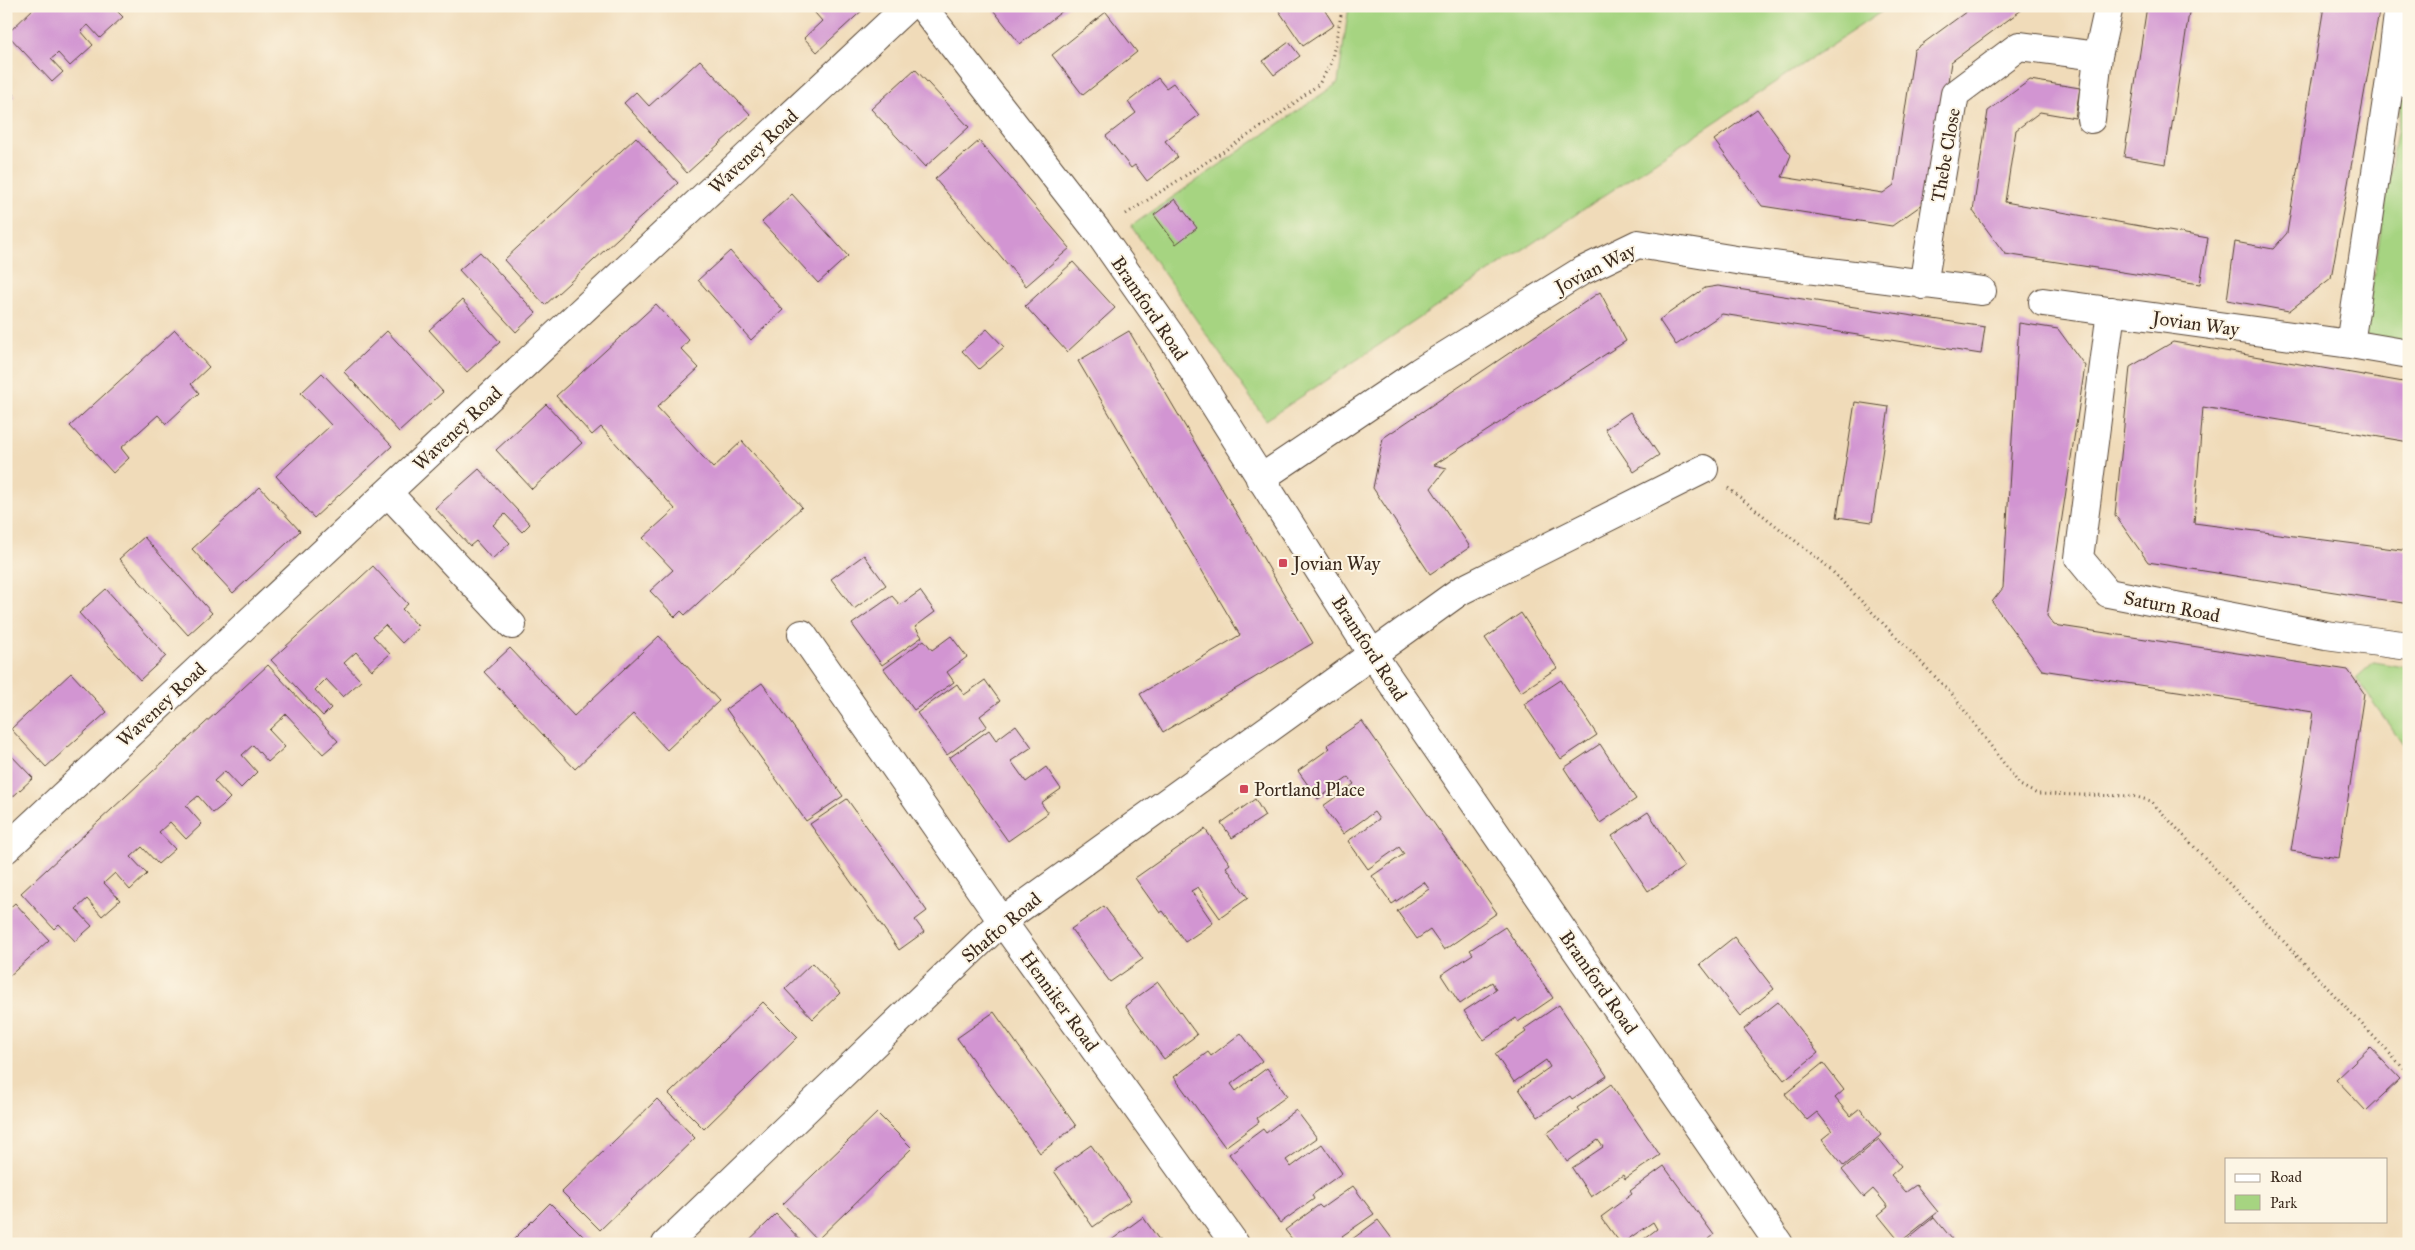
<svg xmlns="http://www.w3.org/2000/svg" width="2415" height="1250" viewBox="0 0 2415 1250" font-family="'IM FELL Great Primer',serif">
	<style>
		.green { fill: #a6d481; stroke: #707f50 }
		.building { fill: #d295d2 }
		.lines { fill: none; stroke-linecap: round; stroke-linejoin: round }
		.minor-casing { stroke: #564535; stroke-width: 30 }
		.major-casing { stroke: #564535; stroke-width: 30 }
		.path { stroke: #564535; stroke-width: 3; stroke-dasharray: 1 4; stroke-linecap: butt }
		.minor { stroke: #fff; stroke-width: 28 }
		.major { stroke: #fff; stroke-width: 28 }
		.poi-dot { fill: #d1495b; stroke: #fcf5e5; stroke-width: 2 }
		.labels { text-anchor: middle; stroke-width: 4; stroke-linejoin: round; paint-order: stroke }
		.street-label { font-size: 19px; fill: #3b2a1e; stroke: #fcf5e5 }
		.poi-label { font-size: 19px; fill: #3b2a1e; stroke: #fcf5e5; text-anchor: start }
	</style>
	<rect width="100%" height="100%" fill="#fcf5e5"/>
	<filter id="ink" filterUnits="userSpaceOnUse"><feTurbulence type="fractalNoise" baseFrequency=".02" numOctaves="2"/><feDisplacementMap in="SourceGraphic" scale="10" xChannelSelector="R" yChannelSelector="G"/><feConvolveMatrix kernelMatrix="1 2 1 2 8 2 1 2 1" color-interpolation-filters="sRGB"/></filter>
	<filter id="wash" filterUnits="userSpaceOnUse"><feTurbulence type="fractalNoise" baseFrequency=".0096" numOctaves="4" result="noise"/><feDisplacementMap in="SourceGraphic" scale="20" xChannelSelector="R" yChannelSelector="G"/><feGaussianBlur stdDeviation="1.12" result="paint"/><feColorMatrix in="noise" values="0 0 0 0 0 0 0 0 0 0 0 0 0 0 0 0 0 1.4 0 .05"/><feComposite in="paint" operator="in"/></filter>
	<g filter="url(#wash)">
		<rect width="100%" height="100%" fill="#f0dbb9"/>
		<path class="green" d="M1349,6H1890L1266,420L1131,226L1338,83Z
			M2402,100L2409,101V343L2364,335Z
			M2374,662L2409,668V748L2406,749L2356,678Z"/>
		<g id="blocks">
			<path class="building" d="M36,6H112L123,17L100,38L88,25L81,31L93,45L70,66L58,53L55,56L51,59L63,72L52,82L7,34Z
				M809,6H867L817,52L804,38L822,21Z
				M990,6H1069L1020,44Z
				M1281,6H1322L1334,25L1303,46L1279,11L1282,8Z
				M1974,6H2027L1951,62L1930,199L1892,226L1762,206L1714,140L1757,109L1791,155L1782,177L1883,193L1894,185L1914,50Z
				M2147,6H2190L2166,164L2124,157Z
				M2324,6H2380L2331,278L2289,311L2227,300L2235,242L2273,249L2287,233Z
				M1106,12L1137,52L1083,95L1052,55Z
				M1289,42L1300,56L1274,75L1263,61Z
				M700,60L751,115L687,173L624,103L636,92L649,106Z
				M915,69L969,127L925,167L871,109Z
				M1158,78L1166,88L1173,83L1199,115L1165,141L1178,157L1147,181L1135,165L1131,168L1106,136L1136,113L1128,102Z
				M2030,80L2080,88L2075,118L2040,112L2016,130L2005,202L2208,238L2200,284L2005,254L1973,211L1988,111Z
				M6,87L15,96L6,104Z
				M636,137L678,183L545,305L504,260Z
				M979,141L1070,248L1026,286L935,179Z
				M792,194L848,256L818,283L762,222Z
				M1175,199L1197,228L1176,244L1154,215Z
				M730,251L783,310L751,340L698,280Z
				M480,252L536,313L516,332L459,270Z
				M1073,262L1115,308L1067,352L1025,306Z
				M1718,286L1985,327L1981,354L1722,314L1676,345L1659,320L1705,288Z
				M1600,292L1626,341L1434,465L1447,468L1431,488L1470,547L1430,574L1373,488L1383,438Z
				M462,300L500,342L467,372L429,330Z
				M656,304L689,340L681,349L699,368L657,407L713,468L742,441L802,507L685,615L681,611L675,617L650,591L673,570L643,538L675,509L601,427L592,435L556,396Z
				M2019,323L2058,329L2085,366L2047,616L2054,625L2348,670L2364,693L2339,858L2291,851L2313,712L2042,670L1992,602L2003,588Z
				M987,329L1004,347L979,369L962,351Z
				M175,330L209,367L191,384L199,393L166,424L158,415L121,448L129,458L113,473L70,426Z
				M387,331L443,392L399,432L344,372Z
				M1129,331L1313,643L1163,732L1140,694L1240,635L1078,361Z
				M2173,342L2409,383V442L2203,407L2194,523L2409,551V604L2148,562L2115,515L2130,367Z
				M322,373L392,446L314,518L276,476L331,425L301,393Z
				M1855,402L1889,407L1872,522L1837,517Z
				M546,404L582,443L532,489L496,450Z
				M1630,412L1659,455L1634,472L1605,429Z
				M479,469L530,524L522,532L505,514L493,525L510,543L492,559L476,541L470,546L435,508Z
				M260,487L300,531L233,593L192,549Z
				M144,537L212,613L188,635L119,559Z
				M864,555L886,585L854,609L831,579Z
				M373,566L408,604L402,609L419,627L402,643L385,625L373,636L390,654L372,670L356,652L344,663L361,681L343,697L326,679L315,690L331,708L323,716L271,660Z
				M106,589L166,656L140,680L79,613Z
				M920,591L935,612L915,627L922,637L882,665L852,624L892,596L900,605Z
				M1521,613L1557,668L1521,692L1485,638Z
				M659,636L719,701L667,750L633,714L575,769L484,672L510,648L574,716Z
				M951,636L967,657L947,672L954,682L914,710L884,669L924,640L932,650Z
				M268,665L338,741L323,754L286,714L269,730L285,747L268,762L253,745L242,755L257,772L241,788L225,771L214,781L230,798L222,806L213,813L198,796L186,806L202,824L186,839L170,822L159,832L175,849L158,864L142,847L131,857L147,874L130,890L115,873L104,883L120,900L102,916L87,899L76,909L92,926L75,941L59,924L54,929L21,893Z
				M71,673L107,712L46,767L11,729Z
				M985,680L1000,701L980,716L987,726L947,755L917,713L957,684L964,695Z
				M1561,680L1597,735L1561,759L1524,704Z
				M762,683L843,796L806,821L726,709Z
				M1362,721L1497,913L1444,950L1430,930L1417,939L1397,911L1429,889L1424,882L1392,904L1372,876L1404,854L1399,847L1368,869L1348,841L1379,819L1374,812L1343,834L1323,806L1354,784L1349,777L1318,799L1298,771L1330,748L1327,745Z
				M1016,725L1032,747L1011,761L1019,772L1026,782L1046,767L1061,789L1041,803L1048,813L1008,841L949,758L989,730L996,740Z
				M1600,744L1636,799L1600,823L1564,768Z
				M6,750L33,778L6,803Z
				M847,799L927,911L915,920L924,932L899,950L810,824Z
				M1255,799L1265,816L1232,838L1221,823Z
				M1648,812L1684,867L1648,891L1612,836Z
				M1205,829L1230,864L1226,867L1248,898L1220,918L1198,887L1191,891L1213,923L1185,942L1163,911L1160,913L1135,878Z
				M15,903L49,940L6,979V911Z
				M1104,906L1143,959L1110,982L1071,929Z
				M1505,927L1553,998L1518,1022L1516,1018L1484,1040L1464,1011L1496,990L1492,982L1460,1004L1441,975L1473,954L1470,950Z
				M1734,937L1774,989L1740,1016L1700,964Z
				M812,963L840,993L813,1019L785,989Z
				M1158,982L1197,1035L1164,1059L1125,1006Z
				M763,1002L798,1037L704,1129L669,1094Z
				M1778,1002L1818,1053L1784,1080L1744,1029Z
				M1559,1005L1607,1076L1572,1099L1570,1096L1538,1117L1519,1089L1550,1067L1546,1060L1514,1082L1495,1054L1526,1032L1524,1029Z
				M994,1012L1076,1126L1040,1153L957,1038Z
				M1241,1033L1262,1061L1231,1084L1236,1091L1267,1068L1287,1096L1257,1118L1259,1122L1225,1147L1174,1077L1208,1052L1211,1056Z
				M2370,1047L2400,1079L2366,1111L2336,1079Z
				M1823,1063L1844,1090L1835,1098L1850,1116L1860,1108L1881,1135L1844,1166L1822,1139L1832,1131L1817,1112L1807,1120L1785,1094Z
				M1611,1084L1660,1155L1625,1179L1623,1175L1591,1197L1572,1168L1603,1147L1598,1140L1567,1162L1547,1133L1579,1111L1577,1108Z
				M657,1099L695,1138L600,1230L562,1192Z
				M1296,1110L1317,1138L1286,1160L1291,1167L1322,1144L1342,1173L1312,1195L1314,1199L1280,1223L1229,1154L1263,1129L1266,1133Z
				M877,1113L912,1148L817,1240L783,1204Z
				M1879,1139L1901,1166L1891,1175L1906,1192L1916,1185L1938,1212L1900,1242L1878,1215L1888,1207L1881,1198L1873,1189L1864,1197L1842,1170Z
				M1091,1145L1131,1200L1093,1227L1054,1171Z
				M1664,1166L1714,1235L1703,1244H1637L1657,1229L1653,1222L1621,1244L1601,1217L1632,1194L1630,1191Z
				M1353,1186L1374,1214L1342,1236L1345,1240L1347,1243L1378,1220L1396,1244H1296L1285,1230L1319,1205L1322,1208Z
				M550,1203L587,1240L583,1244H509Z
				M776,1214L804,1244H745L767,1223Z
				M1143,1217L1162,1244H1106Z
				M1934,1217L1956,1244H1901Z"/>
		</g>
	</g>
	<g filter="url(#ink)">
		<use href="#blocks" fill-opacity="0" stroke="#564535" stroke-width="1"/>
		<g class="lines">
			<g class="minor-casing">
				<path id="minor" d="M2390,80L2399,6
					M2091,119L2098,56
					M1923,285L1955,94L2019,46L2098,56L2109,6
					M2043,302L2350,344L2409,354
					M2111,311L2079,558L2108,593L2326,635L2409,646
					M2350,344L2390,80L2409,83
					M1260,479L1419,372L1580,272L1638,244L1742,261L1982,291
					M388,493L512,625
					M802,634L1002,921L1235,1244
					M6,849L908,6
					M666,1244L1002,921L1460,591L1704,469"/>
			</g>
			<g class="major-casing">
				<path id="major" d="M922,6L1098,232L1171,336L1372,654L1779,1244"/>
			</g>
			<path class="path" d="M1126,214L1275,118L1319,84L1331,63L1343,6
				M1728,488L1826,565L1952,694L2020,785L2037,794L2133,796L2151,801L2409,1074"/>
			<use href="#minor" class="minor"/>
			<use href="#major" class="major"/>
		</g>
	</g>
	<g class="poi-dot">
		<rect x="1278" y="558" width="10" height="10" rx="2.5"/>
		<rect x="1239" y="784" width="10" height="10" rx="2.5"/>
	</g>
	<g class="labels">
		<g class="street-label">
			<text transform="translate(753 151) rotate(-43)" y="7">Waveney Road</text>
			<text transform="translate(1945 155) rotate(-80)" y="7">Thebe Close</text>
			<text transform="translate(1595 268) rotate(-27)" y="7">Jovian Way</text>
			<text transform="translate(1150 308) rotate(56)" y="7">Bramford Road</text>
			<text transform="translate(2196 323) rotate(8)" y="7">Jovian Way</text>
			<text transform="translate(457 428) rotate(-43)" y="7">Waveney Road</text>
			<text transform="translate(2172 606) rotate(11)" y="7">Saturn Road</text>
			<text transform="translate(1370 648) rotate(57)" y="7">Bramford Road</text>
			<text transform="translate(161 704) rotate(-43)" y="7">Waveney Road</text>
			<text transform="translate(1001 927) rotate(-40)" y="7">Shafto Road</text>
			<text transform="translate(1599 982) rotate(55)" y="7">Bramford Road</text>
			<text transform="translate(1060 1001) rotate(54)" y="7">Henniker Road</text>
		</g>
		<g class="poi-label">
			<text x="1293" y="570">Jovian Way</text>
			<text x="1254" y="796">Portland Place</text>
		</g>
	</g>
	<rect width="2415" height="1250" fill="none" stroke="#fcf5e5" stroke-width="25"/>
	<rect x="2225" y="1158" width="162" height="65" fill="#fcf5e5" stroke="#afa495"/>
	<rect x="2235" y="1174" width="25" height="8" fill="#ffffff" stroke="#afa495"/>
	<text x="2270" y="1182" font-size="15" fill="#3b2a1e">Road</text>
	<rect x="2235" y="1195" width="25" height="15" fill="#a6d481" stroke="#afa495"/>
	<text x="2270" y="1208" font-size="15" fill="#3b2a1e">Park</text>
</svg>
